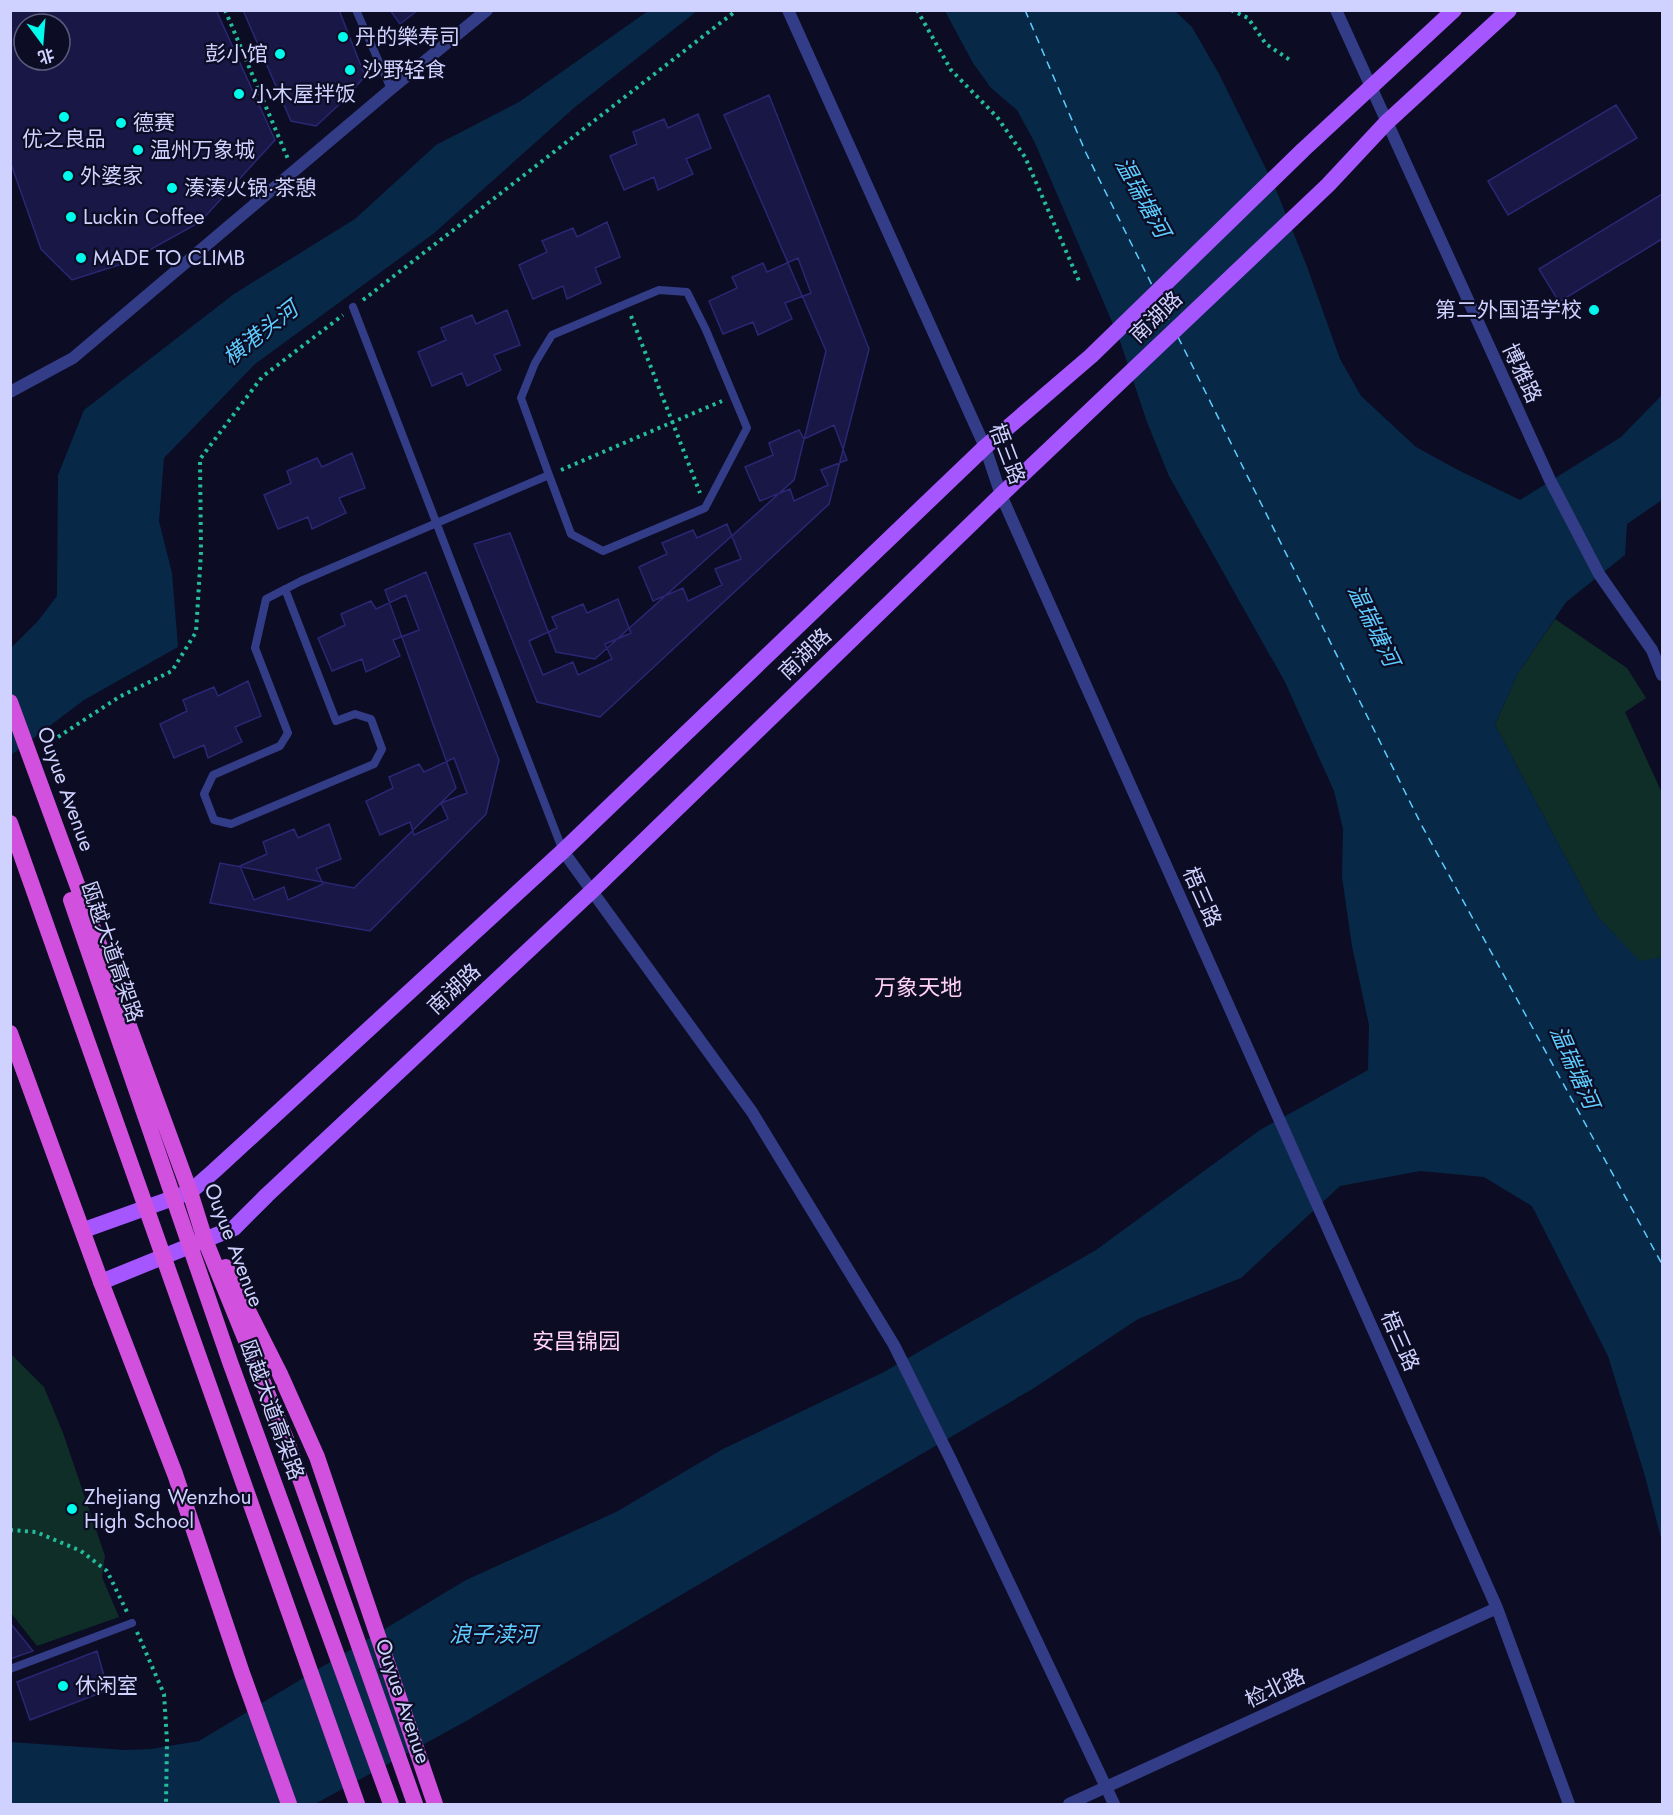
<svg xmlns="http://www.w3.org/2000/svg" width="1673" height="1815" viewBox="0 0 1673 1815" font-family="Jost,'Noto Sans SC',sans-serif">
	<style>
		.green { fill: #0f2e28 }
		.water { fill: #072947 }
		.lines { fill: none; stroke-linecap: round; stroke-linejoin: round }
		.ferry { stroke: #5dcdff; stroke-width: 1.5; stroke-dasharray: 8 6; stroke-linecap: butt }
		.building { fill: #191746; stroke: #2a2774; stroke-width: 1.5; fill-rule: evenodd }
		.path { stroke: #24bd9c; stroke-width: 4; stroke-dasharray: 3 4.5; stroke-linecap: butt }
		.service { stroke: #333d87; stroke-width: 8 }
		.minor { stroke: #333d87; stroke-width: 12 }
		.tertiary { stroke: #333d87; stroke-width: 12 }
		.primary { stroke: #a556ff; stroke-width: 16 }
		.trunk { stroke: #d250de; stroke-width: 16 }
		.poi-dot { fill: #00faec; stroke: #0c0c24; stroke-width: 2 }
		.labels { text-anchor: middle; stroke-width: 4.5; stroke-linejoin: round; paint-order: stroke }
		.poi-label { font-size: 21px; fill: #cfd1ff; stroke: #0c0c24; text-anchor: start }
		.street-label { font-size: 21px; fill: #cfd1ff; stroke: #0c0c24 }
		.water-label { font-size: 22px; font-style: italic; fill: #5dcdff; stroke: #0c0c24 }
		.neighbourhood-label { font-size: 22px; fill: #ffd1f5; stroke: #0c0c24 }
	</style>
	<rect width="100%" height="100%" fill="#0c0c24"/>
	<path class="green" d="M1555,619L1627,668L1646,698L1625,712L1662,793V957L1640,962L1597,916L1495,725L1518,673Z
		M10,1353L44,1387L63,1433L105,1556L102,1577L119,1617L37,1646L11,1613Z"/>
	<path class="water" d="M648,11H697L575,107L433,234L255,364L164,458L159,521L172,573L178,647L84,700L11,755V648L38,621L57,596L58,475L84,410L234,294L355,219L436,145L519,102Z
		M945,11H1175L1192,27L1219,74L1274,185L1306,264L1340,359L1361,396L1416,447L1458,470L1520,500L1621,437L1662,395V500L1627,524L1625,555L1566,602L1518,673L1495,725L1597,916L1640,961L1662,957V1542L1645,1476L1608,1356L1532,1206L1484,1177L1420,1171L1340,1186L1241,1278L1138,1319L1034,1388L468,1720L315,1804H11L10,1742L125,1750L151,1749L199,1741L466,1580L616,1512L723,1449L882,1373L1096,1250L1260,1130L1368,1070L1369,1025L1352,946L1342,877L1343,829L1334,791L1285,682L1169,476L1147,422L1119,338L1035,143L1017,110L991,88L973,63Z"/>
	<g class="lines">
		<path class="ferry" d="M1025,10L1086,153L1152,285
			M1159,300L1170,322
			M1178,337L1421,824L1662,1264"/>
	</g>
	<path class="building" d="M10,10H216L275,140L200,222L128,262L72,280L41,249L10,161ZM24,24H60V60H24Z
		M243,10H339L365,76L344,100L316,126L291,121Z
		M390,10H418L400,24Z
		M769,95L869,349L829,504L600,717L537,702L474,544L510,533L556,652L595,659L794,480L826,351L724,115Z
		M1616,105L1637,138L1508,215L1488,181Z
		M698,114L711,148L686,159L693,174L658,190L654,177L624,190L610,156L637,144L633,132L664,119L668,128Z
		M1662,194V239L1559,302L1539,269Z
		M607,222L620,257L595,268L601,283L567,299L563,286L533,299L519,265L547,252L542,241L573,228L577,237Z
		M798,258L811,293L785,303L792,319L758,335L753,322L723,334L709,301L737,288L732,277L763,263L767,272Z
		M507,310L520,345L494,355L501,370L467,386L462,373L432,386L418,352L446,340L441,328L472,315L476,324Z
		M834,425L847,460L821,470L828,485L794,501L790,489L760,501L745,467L773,455L769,443L799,430L804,439Z
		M352,453L365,488L339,498L346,513L312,529L308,517L278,529L264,495L291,483L287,471L317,458L322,467Z
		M727,524L741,559L715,569L722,585L688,601L683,588L653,601L639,567L667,554L662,543L693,530L697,538Z
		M426,572L499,760L486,814L370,931L210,903L220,863L354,888L456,788L385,590Z
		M406,595L419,630L393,640L400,656L366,672L362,659L332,671L318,638L345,625L341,614L371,601L376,609Z
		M618,599L631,633L605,644L612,659L578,675L573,662L543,675L529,641L557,628L552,617L583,604L587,613Z
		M248,681L261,716L235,727L242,742L208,758L204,745L174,758L160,724L187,711L183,700L214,687L218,696Z
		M454,758L467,793L441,803L448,819L414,835L410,822L380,835L366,801L393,788L389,777L419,764L424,772Z
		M329,824L341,859L316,869L323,884L288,900L284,887L254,900L240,866L267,854L263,842L294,829L298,838Z
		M10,1624H11L33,1651L10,1659Z
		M97,1651L108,1690L30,1720L17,1682Z"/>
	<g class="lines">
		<path class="path" d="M225,10L288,159
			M917,10L951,70L997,117L1025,157L1079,281
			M1231,10L1248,18L1266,44L1290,60
			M363,300L737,10
			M631,316L700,493
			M561,470L722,401
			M58,737L119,697L172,671L196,632L201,552L200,459L262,377L343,315
			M10,1530L36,1532L81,1551L107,1571L127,1612
			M137,1632L164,1694L167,1741L166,1804"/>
		<path class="service" d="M356,10L391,89
			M353,307L563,851
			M285,589L336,721L355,714L371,719L382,749L374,764L231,824L214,820L204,794L213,775L280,746L288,733L255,648L266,599L301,581L549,475L571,534L603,551L705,508L747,428L706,330L687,292L659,290L552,335L535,363L521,398L549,475
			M10,1669L132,1623"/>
		<path class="minor" d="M563,851L752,1112L894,1345L951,1460L1114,1804
			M1069,1804L1106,1787"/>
		<path class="tertiary" d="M788,10L985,447L1001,495L1497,1608L1569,1804
			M1336,10L1550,480L1599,574L1652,650L1662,675
			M10,392L73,358L391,89L487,10
			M1106,1787L1497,1608"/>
		<path class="primary" d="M84,1230L190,1192L214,1171L563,851L985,447L1091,356L1303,150L1454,10
			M101,1282L234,1228L267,1195L593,890L1001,495L1328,185L1386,123L1509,10"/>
		<path class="trunk" d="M10,702L190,1192L205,1240L286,1439L415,1804
			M10,823C124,1151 242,1477 357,1804
			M71,900L230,1362L391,1804
			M10,1033L101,1282L175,1474L242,1673L289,1804
			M226,1267L280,1374L317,1457L435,1804"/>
	</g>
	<g class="poi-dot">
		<circle cx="343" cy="37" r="6"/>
		<circle cx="280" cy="54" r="6"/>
		<circle cx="350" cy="70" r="6"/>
		<circle cx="239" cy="94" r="6"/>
		<circle cx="64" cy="117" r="6"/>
		<circle cx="121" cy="123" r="6"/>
		<circle cx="138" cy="150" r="6"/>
		<circle cx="68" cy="176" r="6"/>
		<circle cx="172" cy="188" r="6"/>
		<circle cx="71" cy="217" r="6"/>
		<circle cx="81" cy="258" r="6"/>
		<circle cx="1594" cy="310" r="6"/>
		<circle cx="72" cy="1509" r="6"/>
		<circle cx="63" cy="1686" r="6"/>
	</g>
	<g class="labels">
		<g class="poi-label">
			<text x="355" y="44">丹的樂寿司</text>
			<text x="268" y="61" text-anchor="end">彭小馆</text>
			<text x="362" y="77">沙野轻食</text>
			<text x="251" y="101">小木屋拌饭</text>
			<text x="133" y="130">德赛</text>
			<text x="64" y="146" text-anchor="middle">优之良品</text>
			<text x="150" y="157">温州万象城</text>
			<text x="80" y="183">外婆家</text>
			<text x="184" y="195">湊湊火锅·茶憩</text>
			<text x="83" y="224">Luckin Coffee</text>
			<text x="93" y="265">MADE TO CLIMB</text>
			<text x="1582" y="317" text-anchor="end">第二外国语学校</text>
			<text x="84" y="1504">Zhejiang Wenzhou<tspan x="84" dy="24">High School</tspan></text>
			<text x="75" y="1693">休闲室</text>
		</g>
		<g class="street-label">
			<text transform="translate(1156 317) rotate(-44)" y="7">南湖路</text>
			<text transform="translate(1522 373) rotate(65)" y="7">博雅路</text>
			<text transform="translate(1007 454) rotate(69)" y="7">梧三路</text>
			<text transform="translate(805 654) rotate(-44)" y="7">南湖路</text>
			<text transform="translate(66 789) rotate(70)" y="7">Ouyue Avenue</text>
			<text transform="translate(1202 897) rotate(66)" y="7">梧三路</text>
			<text transform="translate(112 952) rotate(71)" y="7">瓯越大道高架路</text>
			<text transform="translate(454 989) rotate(-43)" y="7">南湖路</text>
			<text transform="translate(234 1245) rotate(69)" y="7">Ouyue Avenue</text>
			<text transform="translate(1400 1341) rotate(66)" y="7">梧三路</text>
			<text transform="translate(272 1410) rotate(70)" y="7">瓯越大道高架路</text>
			<text transform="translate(1275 1688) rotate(-25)" y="7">检北路</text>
			<text transform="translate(403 1701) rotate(71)" y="7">Ouyue Avenue</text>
		</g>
		<g class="water-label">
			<text transform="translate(1143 197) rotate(61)" y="8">温瑞塘河</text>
			<text transform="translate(260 333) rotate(-38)" y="8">横港头河</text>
			<text transform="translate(1374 625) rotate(64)" y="8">温瑞塘河</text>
			<text transform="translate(1575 1067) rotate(66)" y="8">温瑞塘河</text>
			<text x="493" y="1642">浪子渎河</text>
		</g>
		<g class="neighbourhood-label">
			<text x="918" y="995">万象天地</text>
			<text x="576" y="1349">安昌锦园</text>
		</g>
	</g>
	<rect width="1673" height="1815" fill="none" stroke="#cfd1ff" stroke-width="24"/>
	<g transform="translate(42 42) rotate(164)"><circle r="28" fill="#0c0c24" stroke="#5a5b7c" stroke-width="1.5"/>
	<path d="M0-4.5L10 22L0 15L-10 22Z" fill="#00faec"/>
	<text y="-9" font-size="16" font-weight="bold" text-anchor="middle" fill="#cfd1ff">北</text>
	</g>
</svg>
